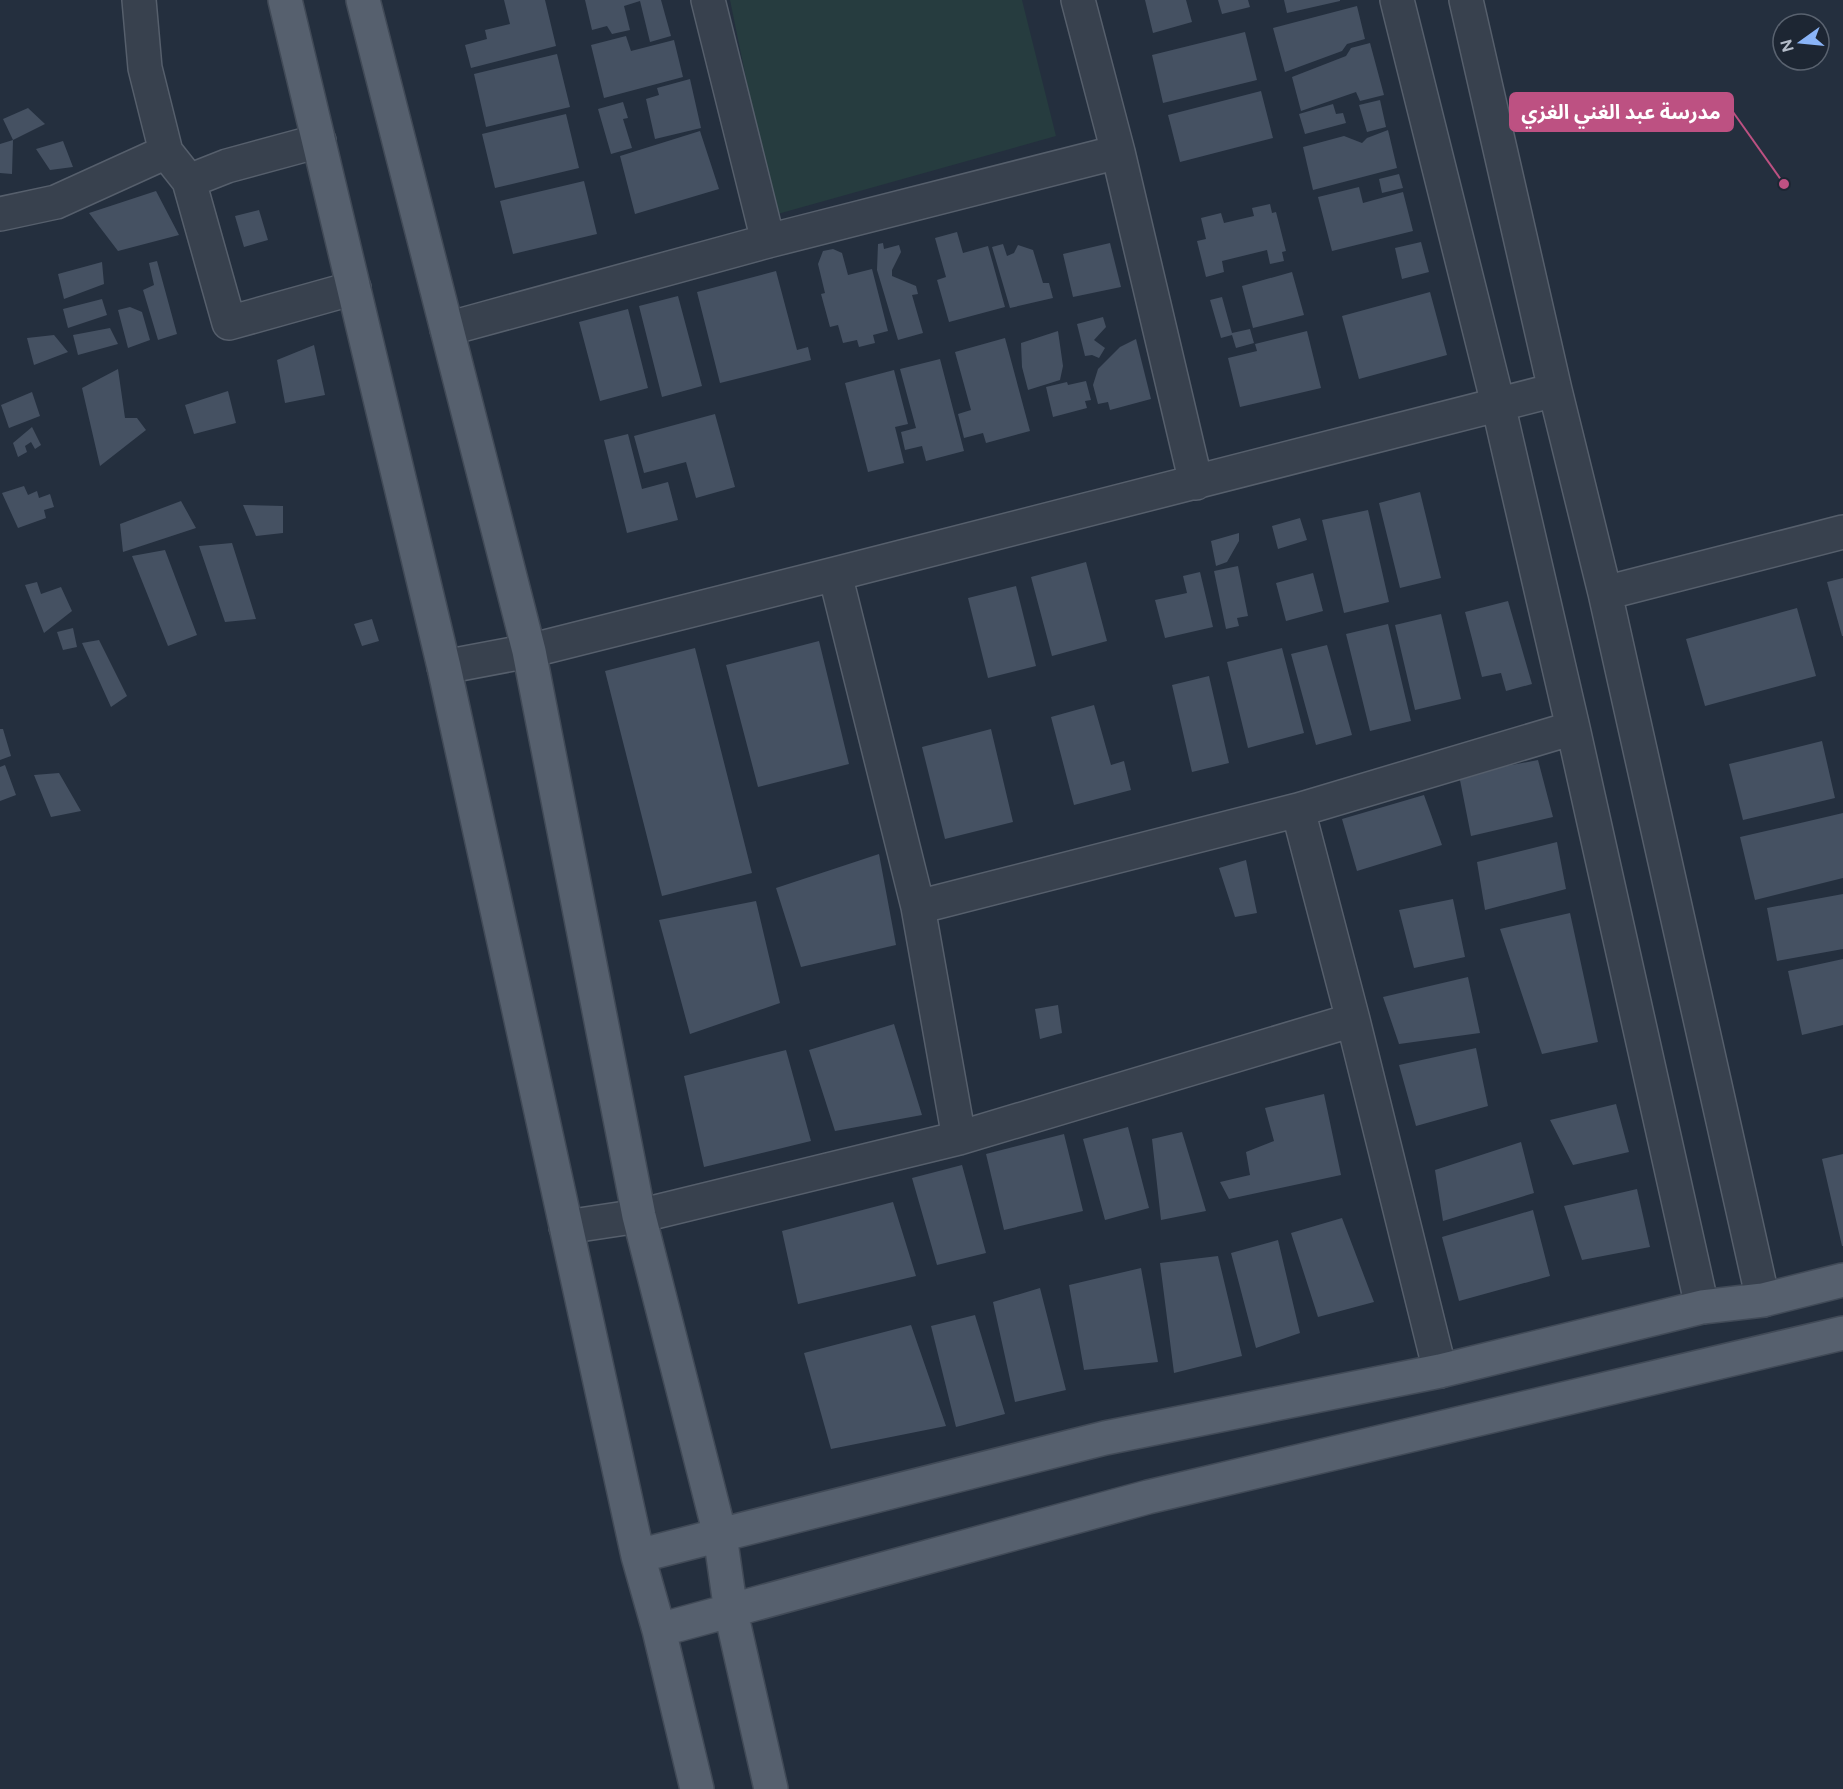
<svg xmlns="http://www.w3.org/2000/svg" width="1843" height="1789" viewBox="0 0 1843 1789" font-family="Figtree,'Noto Sans Arabic',sans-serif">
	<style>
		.green { fill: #263c3f }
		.building { fill: #455162 }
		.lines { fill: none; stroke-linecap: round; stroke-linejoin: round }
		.minor-casing { stroke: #565f6c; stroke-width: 36 }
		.major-casing { stroke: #414a57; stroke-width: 36 }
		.minor { stroke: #38414e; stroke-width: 33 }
		.major { stroke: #56606e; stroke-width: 33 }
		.leader { fill: none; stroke: #bd5182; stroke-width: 2 }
		.callout-dot { fill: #bd5182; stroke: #1d2633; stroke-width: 2 }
		.callout { fill: #bd5182; stroke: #bd5182; stroke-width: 2 }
		.callout-label { font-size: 20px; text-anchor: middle; font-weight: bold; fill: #fff }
	</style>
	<rect width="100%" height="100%" fill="#242f3e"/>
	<path class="green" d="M730,0H1022L1056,136L774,215Z"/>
	<path class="building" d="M504,0H545L556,46L471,68L465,45L487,39L485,30L510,24Z
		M585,0H661L671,36L650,42L640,1L624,6L630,30L612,34L607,26L592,30Z
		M1145,0H1186L1192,22L1153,33Z
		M1218,0H1248L1250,7L1222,14Z
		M1284,0H1340V1L1287,13Z
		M1357,6L1365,39L1347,44L1342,51L1285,72L1273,28Z
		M1245,32L1257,80L1163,103L1152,55Z
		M626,36L631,51L674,40L683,77L604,98L591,45Z
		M1370,43L1384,95L1360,101L1356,92L1301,111L1292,77L1346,56L1351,48Z
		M557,54L570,107L486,127L474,74Z
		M690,79L701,128L655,139L646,99L659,95L657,88Z
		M1261,91L1273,138L1180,162L1168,115Z
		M1380,100L1386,127L1367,132L1359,105Z
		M623,102L628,118L623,119L632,148L611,154L598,109Z
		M1333,104L1336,114L1343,113L1346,123L1305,134L1299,114Z
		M28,108L45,124L13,140L3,119Z
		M566,114L579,168L495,188L482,134Z
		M1388,130L1397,168L1313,190L1303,147L1344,136L1362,143L1367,138Z
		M700,131L719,189L635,214L620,156Z
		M13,140L12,174L0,173V144Z
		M63,141L73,167L50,170L36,149Z
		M1399,174L1403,188L1382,193L1379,179Z
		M584,181L597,234L513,254L500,201Z
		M1359,187L1363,203L1403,192L1413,231L1332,251L1318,197Z
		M156,191L179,235L118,251L89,213Z
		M1270,204L1272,213L1276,212L1286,251L1282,252L1284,261L1270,264L1267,250L1222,261L1224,272L1206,277L1197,241L1206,239L1201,218L1221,213L1224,223L1254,216L1252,208Z
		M259,210L268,240L244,247L235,216Z
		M957,232L963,253L988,246L1005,307L949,322L937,280L946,277L935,238Z
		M1421,242L1429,272L1402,279L1395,248Z
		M883,243L884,249L899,245L901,252L892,270V276L916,286L918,294L912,295L923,333L898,340L877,270L878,244Z
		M1110,243L1121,287L1073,297L1063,254Z
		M1003,244L1007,256L1014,253L1018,245L1033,250L1043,283H1049L1053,298L1010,308L992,247Z
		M833,249L842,253L848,275L872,269L888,331L873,335L875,343L859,347L857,340L843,343L838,325L830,327L821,294L825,293L818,264L823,251Z
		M157,261L177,334L158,340L143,290L154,285L149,263Z
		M102,262L104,284L64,299L58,274Z
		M776,271L797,350L808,347L811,360L720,383L697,292Z
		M1292,272L1304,315L1253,328L1242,286Z
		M1430,292L1447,355L1359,379L1342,316Z
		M678,296L702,386L662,397L639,306Z
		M1222,297L1232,333L1250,329L1254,343L1236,348L1232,335L1221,338L1210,300Z
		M102,299L107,315L68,328L63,309Z
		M130,307L142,312L150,340L128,348L118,310Z
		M628,309L648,388L600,401L579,322Z
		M1103,317L1106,327L1094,340L1105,348L1099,358L1092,355L1085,356L1077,324Z
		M110,328L118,344L78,355L73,335Z
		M1058,331L1063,366L1060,380L1028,390L1022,367L1021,343Z
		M1307,331L1321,388L1240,407L1228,358L1257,351L1255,344Z
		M54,335L68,352L34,365L27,338Z
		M1005,338L1030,431L986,443L983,433L964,438L958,414L971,410L955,352Z
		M1136,339L1151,399L1110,410L1108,402L1098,404L1093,385L1098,369L1120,347Z
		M314,345L325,395L285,403L277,360Z
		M940,359L964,451L926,461L922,446L905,450L901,432L916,428L900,369Z
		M118,369L125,418H137L146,430L100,466L82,388Z
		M894,370L908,424L895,427L904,463L868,472L845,383Z
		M1086,381L1091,400L1085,401L1087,408L1053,417L1046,387L1067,382L1068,385Z
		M228,391L236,423L194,434L185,405Z
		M32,392L40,416L9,428L1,405Z
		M715,414L735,487L696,498L686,462L644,473L634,436Z
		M32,427L41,445L35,449L31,442L25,446L27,452L18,457L13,443Z
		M628,434L642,489L668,482L678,520L627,533L604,440Z
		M24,486L28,495L37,491L39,498L50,494L54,507L44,510L46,518L18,528L2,493Z
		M1420,492L1441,578L1400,588L1379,503Z
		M181,501L196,528L123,552L120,524Z
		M243,505L283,506V533L256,536Z
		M1368,510L1389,602L1344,613L1322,520Z
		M1300,518L1307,540L1278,549L1272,526Z
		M1239,533V541L1227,562L1216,566L1211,541Z
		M232,543L256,619L225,622L199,546Z
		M165,550L197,635L168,646L132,556Z
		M1086,562L1107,641L1052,656L1031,577Z
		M1238,566L1248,616L1237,618L1239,626L1226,629L1214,571Z
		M1200,572L1213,627L1165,638L1155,600L1187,593L1183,576Z
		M1313,573L1323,611L1286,621L1276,583Z
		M1843,578V636H1842L1827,582Z
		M37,582L41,594L61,587L72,611L44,633L25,585Z
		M1016,586L1036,666L988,678L968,598Z
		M1508,601L1532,684L1506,691L1501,673L1482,677L1465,612Z
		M1797,608L1816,676L1705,706L1686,639Z
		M1441,614L1461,699L1415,710L1395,625Z
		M372,619L379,641L362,646L354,624Z
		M1388,624L1411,721L1370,731L1346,634Z
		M73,628L77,647L63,650L57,632Z
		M99,640L127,696L111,707L82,643Z
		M819,641L849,764L758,787L726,665Z
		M1327,645L1352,735L1316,745L1291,654Z
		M695,648L752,873L662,896L605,671Z
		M1282,648L1304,733L1248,748L1227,662Z
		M1209,676L1229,763L1192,772L1172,685Z
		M1094,705L1111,765L1124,761L1131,790L1074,805L1051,717Z
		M0,729H3L11,756L0,760Z
		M991,729L1013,822L945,839L922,747Z
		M1822,741L1835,798L1743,820L1729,764Z
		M1538,760L1553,817L1471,836L1459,775Z
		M5,765L16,795L0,801V767Z
		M59,773L81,811L51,817L34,775Z
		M1424,795L1442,845L1357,871L1342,819Z
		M1843,813V878L1755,900L1740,837Z
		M1557,842L1566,889L1485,910L1477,862Z
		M879,854L896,945L801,967L776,888Z
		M1246,860L1257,913L1235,917L1219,868Z
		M1843,894V949L1777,961L1767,908Z
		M1453,899L1465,957L1414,968L1399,910Z
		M756,901L780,1003L690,1034L659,920Z
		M1570,913L1598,1042L1542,1054L1500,929Z
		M1843,959V1025L1802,1035L1788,971Z
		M1468,977L1480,1033L1399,1044L1383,997Z
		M1058,1005L1062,1033L1040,1039L1035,1009Z
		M894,1024L922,1115L835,1131L809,1050Z
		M1476,1048L1488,1106L1416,1126L1399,1065Z
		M786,1050L811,1141L704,1167L684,1076Z
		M1324,1094L1341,1175L1229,1199L1220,1182L1250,1175L1246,1152L1274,1141L1265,1108Z
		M1616,1104L1629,1152L1573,1165L1550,1120Z
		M1128,1127L1149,1208L1105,1220L1083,1139Z
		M1182,1132L1206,1211L1161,1220L1152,1139Z
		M1064,1134L1083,1211L1004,1230L986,1154Z
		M1521,1142L1534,1193L1443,1221L1435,1170Z
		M1843,1154V1246H1842L1822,1159Z
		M962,1165L986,1253L937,1265L912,1178Z
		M1637,1189L1650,1247L1582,1260L1564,1206Z
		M893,1202L916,1276L798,1304L782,1231Z
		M1533,1210L1550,1276L1459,1301L1442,1237Z
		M1342,1218L1374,1302L1318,1317L1291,1233Z
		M1278,1240L1300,1333L1256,1348L1231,1253Z
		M1218,1256L1242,1356L1174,1373L1160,1263Z
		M1141,1268L1158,1362L1084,1370L1069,1285Z
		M1040,1288L1066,1390L1015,1402L993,1302Z
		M975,1315L1005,1414L956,1427L931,1326Z
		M911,1325L946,1426L831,1449L804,1353Z"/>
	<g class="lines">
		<g class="minor-casing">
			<path id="minor" d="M708,0L768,241
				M1078,0L1118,152L1196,483
				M1397,0L1498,404L1573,728L1702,1307
				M1466,0L1555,390L1605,593L1763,1300
				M166,152L189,181L229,323L354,288
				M189,181L227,166L319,141
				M0,214L56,202L166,152L145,68L139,0
				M447,329L768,241L1118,152
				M835,574L918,907L959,1138
				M1605,593L1843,532
				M444,667L529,651L835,574L1555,390
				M1298,810L1353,1020L1440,1371
				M918,907L1298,810L1573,728
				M566,1227L639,1216L959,1138L1353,1020"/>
		</g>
		<g class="major-casing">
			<path id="major" d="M285,0L444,667L638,1556L659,1630L1148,1497L1843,1333
				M363,0L529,651L639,1216L720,1535L1105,1438L1440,1371L1702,1307L1763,1300L1843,1280
				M638,1556L720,1535L731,1612L771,1789
				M659,1630L697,1789"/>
		</g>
		<use href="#minor" class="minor"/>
		<use href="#major" class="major"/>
	</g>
	<path class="leader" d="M1784 184L1733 112"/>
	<circle class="callout-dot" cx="1784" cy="184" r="6"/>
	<rect class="callout" x="1510" y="93" width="223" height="38" rx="6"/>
	<g class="callout-label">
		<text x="1621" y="119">مدرسة عبد الغني الغزي</text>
	</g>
	<g transform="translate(1801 42) rotate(255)"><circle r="28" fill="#1d2633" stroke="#59626f" stroke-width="1.5"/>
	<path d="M0-4.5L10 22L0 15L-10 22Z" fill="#8ab4f8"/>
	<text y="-9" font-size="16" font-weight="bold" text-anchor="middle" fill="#b4bcc9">N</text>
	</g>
</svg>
